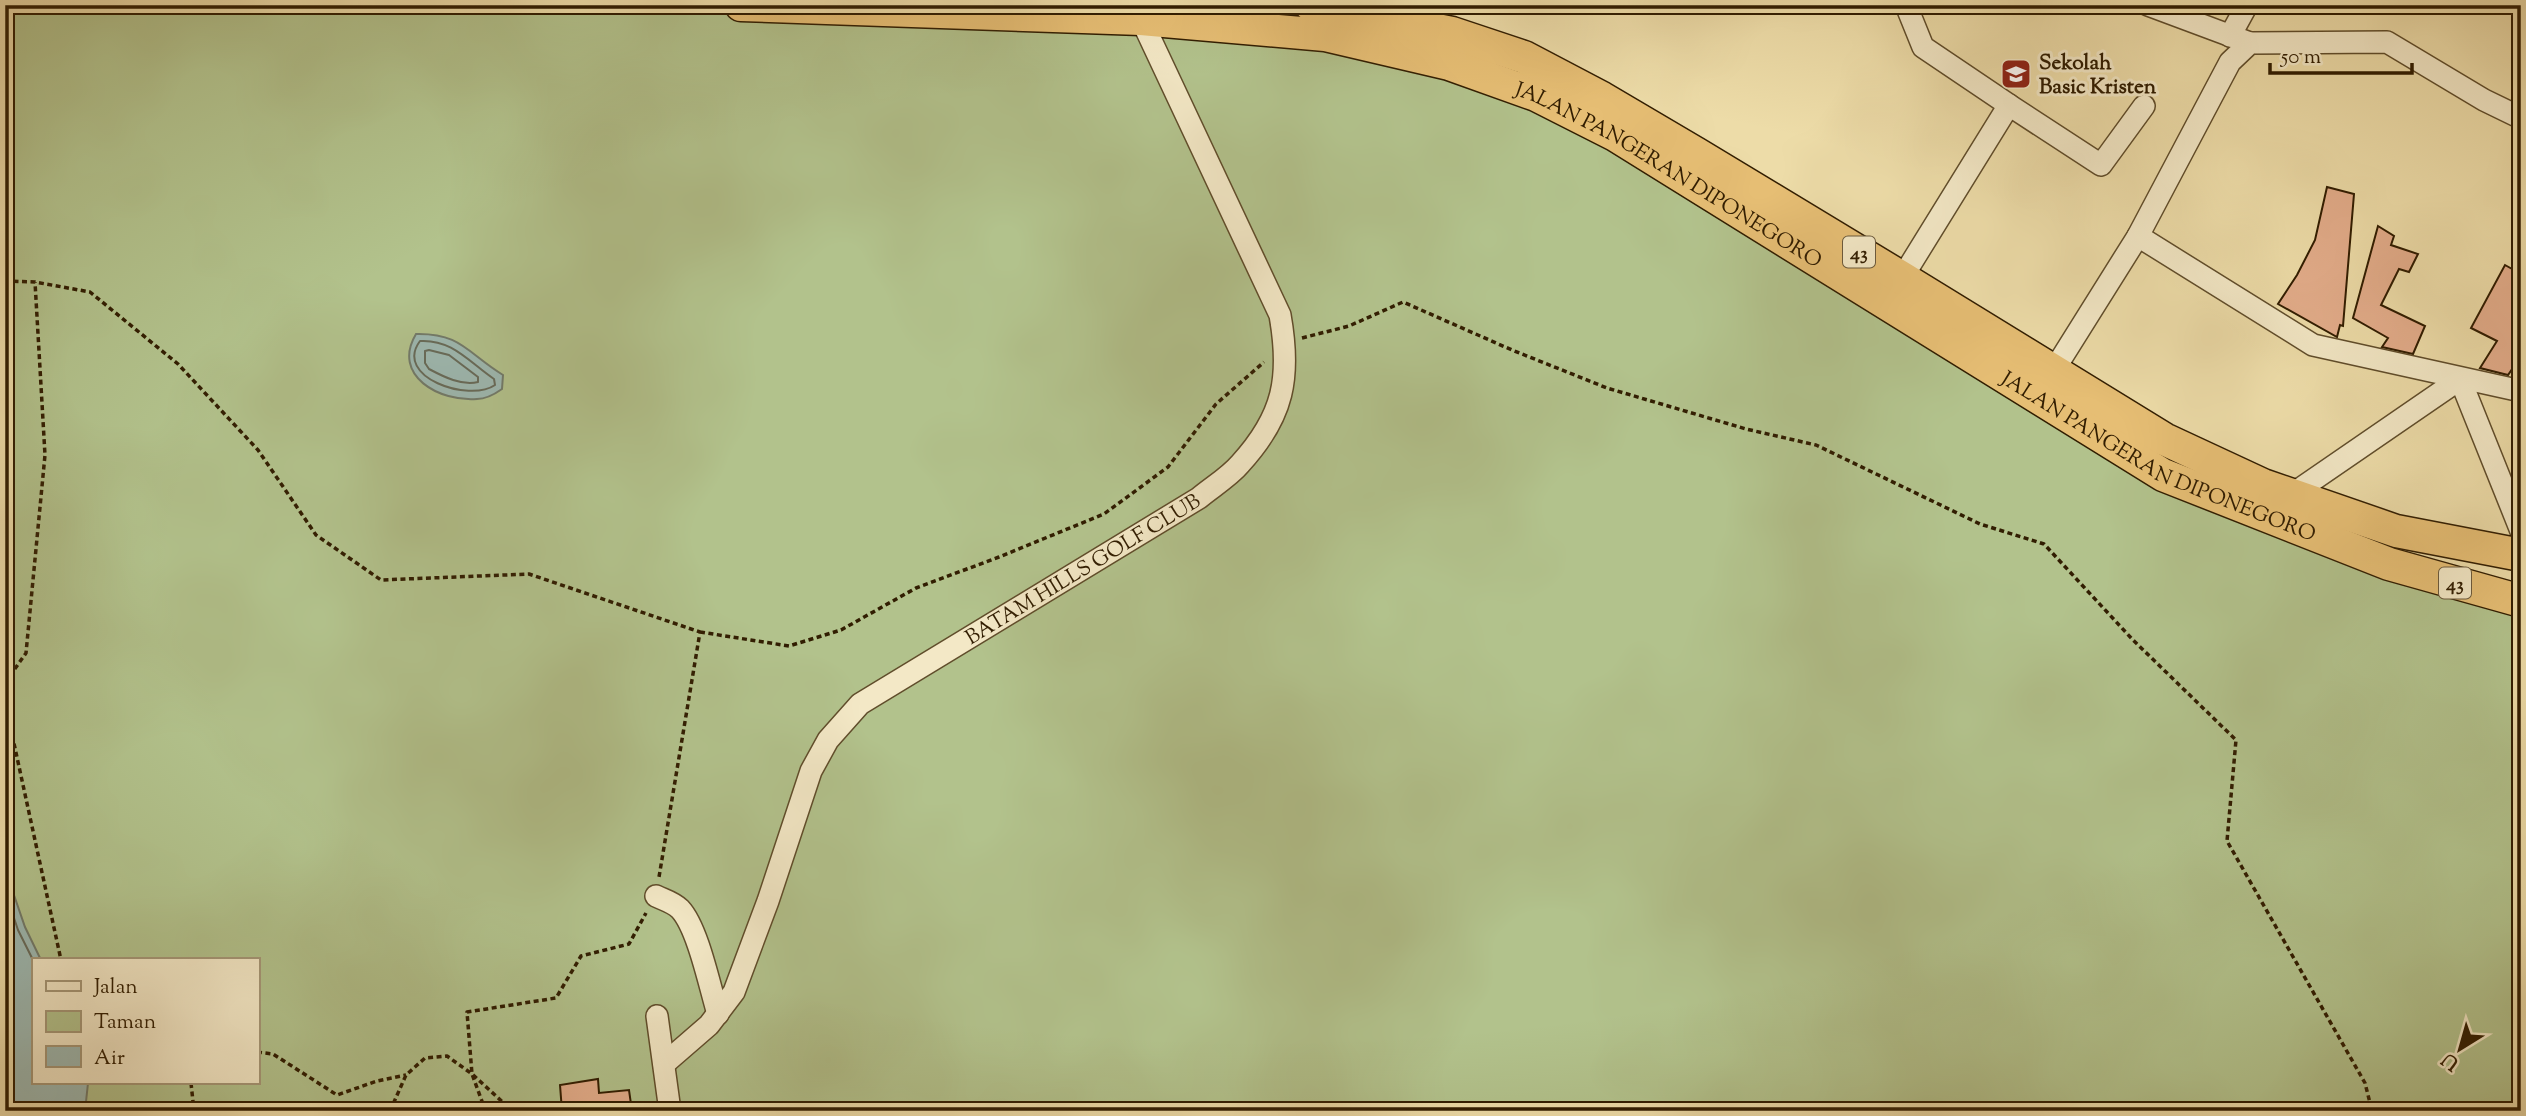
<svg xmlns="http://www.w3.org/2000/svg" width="2526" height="1116" viewBox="0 0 2526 1116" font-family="'Sorts Mill Goudy',serif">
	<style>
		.green { fill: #b2c28c; stroke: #727046; stroke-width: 2; fill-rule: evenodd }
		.water { fill: #9db9b2; stroke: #727b6b; stroke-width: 2 }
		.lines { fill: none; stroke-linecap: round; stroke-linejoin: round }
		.shore { stroke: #676b5a; stroke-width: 2 }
		.building { fill: #e3ad8b; stroke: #311d01; stroke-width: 2 }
		.minor-casing { stroke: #604d2b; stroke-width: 24 }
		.highway-casing { stroke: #311d01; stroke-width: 35 }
		.path { stroke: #311d01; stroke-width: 3.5; stroke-dasharray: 5 3.5; stroke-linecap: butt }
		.minor { stroke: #f3e8c6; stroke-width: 21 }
		.highway { stroke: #e6be74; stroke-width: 32 }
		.labels { text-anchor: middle; stroke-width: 6; stroke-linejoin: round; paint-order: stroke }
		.shield { fill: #f3e8c6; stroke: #6b5a3c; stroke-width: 2 }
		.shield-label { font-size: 19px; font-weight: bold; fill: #311d01 }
		.poi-label { font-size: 21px; font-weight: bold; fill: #311d01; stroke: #f3e8c6; text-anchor: start }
		.street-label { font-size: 21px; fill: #311d01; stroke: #f3e8c6 }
	</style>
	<rect width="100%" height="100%" fill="#eddca8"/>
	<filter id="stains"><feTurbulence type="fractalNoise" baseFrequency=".00286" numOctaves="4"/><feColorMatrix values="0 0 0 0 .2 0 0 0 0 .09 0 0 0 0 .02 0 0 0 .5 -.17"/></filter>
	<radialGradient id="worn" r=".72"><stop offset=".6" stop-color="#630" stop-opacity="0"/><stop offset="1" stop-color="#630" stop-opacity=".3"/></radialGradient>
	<path class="green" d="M5,5H967L1455,56L2142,452L2521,605V1111H5ZM33,960H257V1083H33Z"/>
	<path class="water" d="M416,334C461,333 467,353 503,375L502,389C495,394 486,399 477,399C440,402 391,376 416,334Z
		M5,869L25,927L41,960H33V1083H88L85,1111H5Z"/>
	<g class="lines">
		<path class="shore" d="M420,341C452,339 469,362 494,379L495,385C469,403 393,377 420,341Z
			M429,350L449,355L478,377V382C462,386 444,377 429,369L425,363V351Z
			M5,891L18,930L33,960"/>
	</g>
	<path class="building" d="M2327,187L2354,194L2343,326L2340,325L2337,337L2278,304L2297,275L2315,240Z
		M2378,226L2394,236L2391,245L2418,254L2409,272L2399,269L2381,305L2425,326L2413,354L2382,347L2388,338L2353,318Z
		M2505,265L2521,274V356L2508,375L2480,368L2497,341L2471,328Z
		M598,1079L599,1093L629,1090L632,1111H562L560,1085Z"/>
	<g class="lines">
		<g class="minor-casing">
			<g id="minor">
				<path d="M1906,5L1923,47L2009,105"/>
				<path d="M2148,5L2250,43"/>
				<path d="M2230,36L2247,5"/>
				<path d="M2138,236L2230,62L2250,43L2387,42L2484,100L2521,118"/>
				<path d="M1902,278L2009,105L2101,165L2144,106"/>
				<path d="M2054,370L2138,236L2313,345L2521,391"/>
				<path d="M2291,495L2460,379L2521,531"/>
				<path d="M656,896C664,900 673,902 680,909C698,928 710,988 718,1014"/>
				<path d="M657,1016L670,1111"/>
				<path id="s1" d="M664,1064L709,1025L734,992L768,901L811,771L828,740L860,704L1199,498C1212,487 1229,477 1240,464C1284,416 1291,377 1280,315L1141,19"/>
			</g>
		</g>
		<g class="highway-casing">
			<g id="highway">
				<path id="s2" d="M741,5L1141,19L1325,35L1449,64L1536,95L1615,135L2163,475L2389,564L2521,601"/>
				<path d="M1311,5L1452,33L1524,57L1602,98L1697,154L1902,278L2164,439L2263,485L2396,531L2521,555"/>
			</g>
		</g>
		<path class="path" d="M5,281L35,282L90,292L178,364L258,450L316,535L381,580L529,574L700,632L659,877
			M1302,338L1349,326L1403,302L1512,350L1607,388L1746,429L1816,445L1980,524L2044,544L2133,640L2236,740L2227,841L2365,1083L2372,1111
			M700,632L789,646L841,630L916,588L999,557L1104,514L1168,467L1216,404L1264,362
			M5,683L26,653L45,455L35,282
			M5,702L61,960
			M257,1052L273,1054L337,1095L377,1081L406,1075
			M191,1083L194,1111
			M508,1107L472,1074L467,1012L556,998L581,956L629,944L646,913
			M390,1111L406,1075L425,1058L447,1056L472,1074L483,1104V1111"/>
		<use href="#minor" class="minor"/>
		<use href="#highway" class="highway"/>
	</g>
	<defs>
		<g id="school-square" transform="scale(1.575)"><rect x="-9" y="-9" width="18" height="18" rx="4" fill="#8f2418" stroke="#f3e8c6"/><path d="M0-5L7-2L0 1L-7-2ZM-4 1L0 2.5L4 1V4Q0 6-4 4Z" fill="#fff"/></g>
	</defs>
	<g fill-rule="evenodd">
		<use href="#school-square" x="2016" y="74"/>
	</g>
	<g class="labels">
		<g class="shield">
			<rect x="1843" y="236.5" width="32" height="31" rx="5"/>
			<rect x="2439" y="567.5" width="32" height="31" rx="5"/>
		</g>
		<g class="shield-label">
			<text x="1859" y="259">43</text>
			<text x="2455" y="590">43</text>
		</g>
		<g class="poi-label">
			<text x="2039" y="69">Sekolah<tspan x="2039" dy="24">Basic Kristen</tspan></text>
		</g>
		<g class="street-label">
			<text dy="7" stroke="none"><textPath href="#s2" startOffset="959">JALAN PANGERAN DIPONEGORO</textPath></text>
			<text dy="7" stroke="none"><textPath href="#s2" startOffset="1526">JALAN PANGERAN DIPONEGORO</textPath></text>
			<text dy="7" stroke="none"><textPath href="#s1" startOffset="679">BATAM HILLS GOLF CLUB</textPath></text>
		</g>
	</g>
	<rect width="2526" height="1116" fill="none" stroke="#eddca8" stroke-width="28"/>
	<rect x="7" y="7" width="2512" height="1102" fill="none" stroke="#311d01" stroke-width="3.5"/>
	<rect x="14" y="14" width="2498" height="1088" fill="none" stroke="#311d01" stroke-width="2"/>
	<rect x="32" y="958" width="228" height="126" fill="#f3e8c6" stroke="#a59777" stroke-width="2"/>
	<rect x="46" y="981" width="35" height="10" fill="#f3e8c6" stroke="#a59777" stroke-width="2"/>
	<text x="94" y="993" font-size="21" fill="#311d01">Jalan</text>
	<rect x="46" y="1011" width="35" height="21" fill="#b2c28c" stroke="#a59777" stroke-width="2"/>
	<text x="94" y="1028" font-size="21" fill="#311d01">Taman</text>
	<rect x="46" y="1046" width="35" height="21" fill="#9db9b2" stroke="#a59777" stroke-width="2"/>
	<text x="94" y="1064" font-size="21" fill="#311d01">Air</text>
	<g transform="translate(2460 1049) rotate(217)" stroke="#f3e8c6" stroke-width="5" paint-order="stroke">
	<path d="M0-5L12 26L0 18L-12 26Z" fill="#311d01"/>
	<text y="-10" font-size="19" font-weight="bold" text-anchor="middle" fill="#311d01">U</text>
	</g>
	<path d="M2270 63v10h142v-10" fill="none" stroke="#311d01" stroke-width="3.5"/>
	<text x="2281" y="63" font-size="21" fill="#311d01" stroke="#f3e8c6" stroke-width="5" paint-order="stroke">50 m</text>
	<rect width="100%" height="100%" filter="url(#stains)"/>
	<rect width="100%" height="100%" fill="url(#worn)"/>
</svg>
